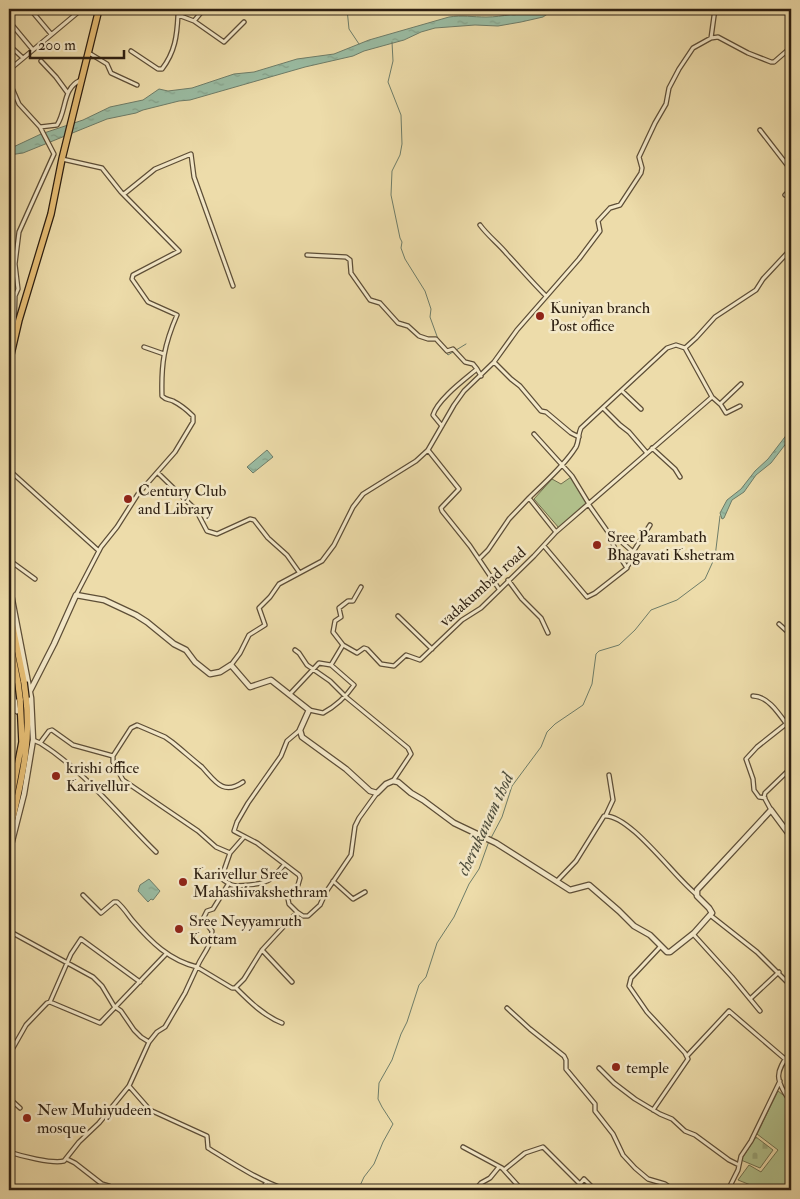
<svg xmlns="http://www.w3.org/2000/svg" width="800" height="1199" viewBox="0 0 800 1199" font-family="'IM FELL Double Pica',serif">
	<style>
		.cemetery { fill: url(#cemetery-stones); stroke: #70704f }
		.park { fill: #b2c28d; stroke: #70704f }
		.water { fill: url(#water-ripples); stroke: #6e7d69 }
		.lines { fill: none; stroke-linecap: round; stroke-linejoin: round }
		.stream { stroke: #6e7d69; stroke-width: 1 }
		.minor-casing { stroke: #5d4e37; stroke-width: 5.5 }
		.tertiary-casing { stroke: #5d4e37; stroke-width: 7 }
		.trunk-casing { stroke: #2d1f11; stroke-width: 8 }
		.minor { stroke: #f3e8c8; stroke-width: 3 }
		.tertiary { stroke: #f3e8c8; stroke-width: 4.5 }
		.trunk { stroke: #e6be75; stroke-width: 5.5 }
		.trunk-bridge-casing { stroke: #2d1f11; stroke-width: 8; stroke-linecap: butt }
		.trunk-bridge { stroke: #e6be75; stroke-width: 5.5 }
		.poi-dot { fill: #8f2418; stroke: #f3e8c8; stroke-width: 2 }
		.labels { text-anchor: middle; stroke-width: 5; stroke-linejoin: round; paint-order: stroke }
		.poi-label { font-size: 16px; fill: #2d1f11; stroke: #f3e8c8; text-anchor: start }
		.street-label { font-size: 16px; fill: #2d1f11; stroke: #f3e8c8 }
		.water-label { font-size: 18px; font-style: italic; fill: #4e4e3d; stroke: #f3e8c8 }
	</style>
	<defs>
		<pattern id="cemetery-stones" width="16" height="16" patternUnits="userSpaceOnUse" patternTransform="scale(1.25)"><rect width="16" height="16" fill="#b2c28d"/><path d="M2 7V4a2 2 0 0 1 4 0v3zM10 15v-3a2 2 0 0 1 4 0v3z" fill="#99a679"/></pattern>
		<pattern id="water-ripples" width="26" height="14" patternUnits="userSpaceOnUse" patternTransform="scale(1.25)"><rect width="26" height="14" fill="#9abca3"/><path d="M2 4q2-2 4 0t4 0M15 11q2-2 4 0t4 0" fill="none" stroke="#85a18b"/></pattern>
	</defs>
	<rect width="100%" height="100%" fill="#eddcaa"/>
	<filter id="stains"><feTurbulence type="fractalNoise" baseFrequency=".004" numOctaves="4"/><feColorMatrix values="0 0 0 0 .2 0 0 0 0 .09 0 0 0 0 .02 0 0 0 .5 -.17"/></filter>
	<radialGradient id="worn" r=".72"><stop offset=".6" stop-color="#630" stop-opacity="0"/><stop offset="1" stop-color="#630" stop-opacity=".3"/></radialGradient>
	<path class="cemetery" d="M756,1137L773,1150L760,1168L741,1160Z"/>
	<path class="park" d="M571,477L588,503L559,528L534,499L552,479L561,484Z
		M778,1091L787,1098L791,1104V1190H763L738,1180L749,1165L761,1172L778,1150L757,1134Z"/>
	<path class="water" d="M534,9H555L543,17L521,22L498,26L475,25L435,28L421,32L404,40L364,51L353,56L305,67L190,100L179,101L143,110L136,113L107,119L23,153L9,155V149L41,134L83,120L110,107L143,100L159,89L168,91L192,88L234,74L254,72L297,59L334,54L369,40L449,17C462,15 473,17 486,17C503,17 518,13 534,9Z
		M791,429V437L771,463L756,475L744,492L732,500L724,518L722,519L720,513L727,500L741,489L755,471L768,459Z
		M267,450L273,457L253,473L247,467Z
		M149,879L160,891L153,900L151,899L148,902L138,891L140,885Z"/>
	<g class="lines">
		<path class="stream" d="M347,9L349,29L359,44
			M392,42L393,61L388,82L401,115L402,144L400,155L392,171L391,195L400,238L402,242L401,248L405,259L425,291L431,309L430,317L438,339
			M443,349L448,355L466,344
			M491,838L502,817L512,786L541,747L547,732L555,724L583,705L592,684L596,654L599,651L619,645L635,630L651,610L677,600L705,579L715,557L720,516
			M358,1190L364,1177L374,1164L383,1142L393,1124L382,1107L378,1099L379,1083L392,1060L401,1034L407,1022L419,985L426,977L437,943L454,917L469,884L479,869L489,841"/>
		<g class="minor-casing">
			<path id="minor" d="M30,9L51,34
				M178,9V15L194,21L204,9
				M194,21L224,42L244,22
				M13,26L33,50
				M711,38L715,9
				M9,45L23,58
				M131,51L158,69H162C175,52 177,36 178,15
				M89,53L107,64L111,73L137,85
				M41,61L56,77L67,92
				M9,70L82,9
				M9,81L19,104L40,127L54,154L19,232L15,264L18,289L15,296L14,334
				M40,127L57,125C67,110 62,88 81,80
				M760,130L791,170
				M62,159L102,168L121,192L179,251L133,275L132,279L148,302L177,315C164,345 161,364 162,396C166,400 168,399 173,401C181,405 187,410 193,416V422L175,452L138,494L117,527L101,547L76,595
				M124,194L155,169L191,154L194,177L233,286
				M785,195L791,189
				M480,225C488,236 499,244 507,254C520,268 532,282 546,296
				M307,255L346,257L350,260L351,273L370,300L380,303L398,323L408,326L419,336L428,339H436L447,351L453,349L465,362L473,364L477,369
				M144,347L164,354
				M494,362L511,379L520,386L541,411L546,412L571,433L579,437
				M622,391L641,409
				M712,397L721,405L726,413L740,406
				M720,404L741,384
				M603,408L620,425L629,432L647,453
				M442,426L433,415C438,399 464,380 477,369L481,376
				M534,434L572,476L589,504
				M652,448L675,469L680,477
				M428,450L459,489L441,508L442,511L470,546L499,589
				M9,470L99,551
				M158,473L196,510L207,531L217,534L250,519L254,520L268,538L287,555L299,572
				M556,532L712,397L685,348
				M612,538H617L633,552L631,561L627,567
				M544,546L587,597L595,593L627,568L616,551L608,532L589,505
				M633,552L650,525
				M479,559L488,550L509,519L529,498
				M9,560L35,579
				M508,580L522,599L541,618L548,633
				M398,616L432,649
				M779,624L791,635
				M343,645L333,632L335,621L341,617L339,608L348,601H353L361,587
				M295,650L299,653L307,665L330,681L346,697L408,748L411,754L393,781
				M231,665L240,653L249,635L265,625L259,608L270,597L279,584L322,561L334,545L353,507L363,494L416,461L428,450L454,405L464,391L494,362L517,330L579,259L600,231L598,221L610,208L620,205L641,173L642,168L639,157L655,123L666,104L669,88L679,69L693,48L711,38L718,37L748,53L771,62H774L789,49H791
				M290,694L319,663L331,665L343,645L357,653L364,648L367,649L381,664L394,666L406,655L420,660L462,620L481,608L534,556L556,532L529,498C545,482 564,466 576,447C579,441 578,434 581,428L667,348L676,345L685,348L696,338L715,317L756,290L763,279L791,249
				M753,696C770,696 782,719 791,730
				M9,707L17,712L14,691
				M309,710L323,713C336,706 345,698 354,685L331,665
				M33,740L40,743L49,731L52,730L73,745L113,756V762L123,780L198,831L216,847L230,853
				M40,743C85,771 118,815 156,852
				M113,756L131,728L137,725L165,737L172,742C182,750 192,759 202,767C215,781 223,796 243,782
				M765,798L759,797L754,790L753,779L746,759L757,747L786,724
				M771,810L764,797L765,793L791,768
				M606,815L613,800L609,775
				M244,837L230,853L222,876V879C225,881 229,884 232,885C238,887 262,884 267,881C274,878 279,870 284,865
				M558,880L576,861L604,816C629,813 675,878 696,894
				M333,881L353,899L365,892
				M83,895L101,913L114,902H117C124,908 128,915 133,921C151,942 169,960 197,967C203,953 211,948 212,931L203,919L207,911L213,909L229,883
				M297,912L289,904L288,899L298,885L300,878L299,875L257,843L234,831L237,822L248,803L281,756L287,741L300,730
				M710,915L757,952L791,986
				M9,931L93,977L102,986L114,1006L121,1011L134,1030L141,1037L149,1042
				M693,934L732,977L760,1011
				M262,950L292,982
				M236,988C249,1001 264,1016 282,1023
				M750,999L779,972
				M50,1002L71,954L81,939L140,982
				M507,1008L530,1029L564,1056L566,1060V1069L595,1104V1111L613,1134L623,1155L635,1168L648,1179L665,1184L674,1190
				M791,1051C774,1074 775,1078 791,1103
				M9,1055L26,1025L47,1003L50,1002L100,1023L166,954
				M687,1056L729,1011L785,1059
				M599,1068L614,1083L635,1099L660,1114L672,1119L685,1131L695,1135L729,1160L739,1165
				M129,1086L149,1042L157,1032L165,1027L185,993L197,967L232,988H235L244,979L262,950L297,912L303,916H308L320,905L326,892L351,855L355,826L359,818L377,793
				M9,1098L20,1108
				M653,1110L688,1059L685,1053L647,1012L629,986L631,978L660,947
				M463,1147L502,1168L522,1190
				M9,1152C21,1156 52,1164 64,1161L79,1142L99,1123L129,1086L150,1110L207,1136L208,1148C234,1164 258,1180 287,1190
				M67,1159L75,1163L102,1184L109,1186L117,1190
				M504,1170L525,1153L543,1147L580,1184
				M262,1190L266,1183
				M475,1190L481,1183L490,1178L499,1167
				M575,1190L584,1179L595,1190
				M728,1190L738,1170L741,1156L751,1141L780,1081"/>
		</g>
		<g class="tertiary-casing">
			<path id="tertiary" d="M9,584L31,698L33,740L24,794L9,853
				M9,685L14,691H30L54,644L76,595L104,600L136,615L147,622L174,644L186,650L195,662L210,674L220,672L231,665L250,687L271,680L309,710L300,730L302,737L346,769L370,791L377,793L386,784L393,781L398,782L411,793L423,800L454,823L496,843L570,890L589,885L619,911L634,926L650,935L667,952H670L694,933L710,915L712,913L709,908L697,896V890L771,810L791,837"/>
		</g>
		<g class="trunk-casing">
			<path id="trunk" d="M9,363L19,320L51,214L62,159L99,9
				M9,608L24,682
				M9,638L18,683
				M9,809L22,742L20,699
				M9,835C19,789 32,745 26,698"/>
		</g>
		<use href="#minor" class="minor"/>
		<use href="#tertiary" class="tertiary"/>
		<use href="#trunk" class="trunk"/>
		<g class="trunk-bridge-casing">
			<path id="trunk-bridge" d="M24,682L26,698
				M18,683L20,699"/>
		</g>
		<use href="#trunk-bridge" class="trunk-bridge"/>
	</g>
	<g class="poi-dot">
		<circle cx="540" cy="316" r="5"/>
		<circle cx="128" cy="499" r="5"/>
		<circle cx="597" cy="545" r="5"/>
		<circle cx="56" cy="776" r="5"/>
		<circle cx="183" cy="882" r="5"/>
		<circle cx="179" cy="929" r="5"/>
		<circle cx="616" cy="1067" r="5"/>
		<circle cx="27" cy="1118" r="5"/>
	</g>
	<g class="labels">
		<g class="poi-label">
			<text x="550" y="313">Kuniyan branch<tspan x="550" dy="18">Post office</tspan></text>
			<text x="138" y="496">Century Club<tspan x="138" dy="18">and Library</tspan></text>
			<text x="607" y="542">Sree Parambath<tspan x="607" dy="18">Bhagavati Kshetram</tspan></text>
			<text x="66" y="773">krishi office<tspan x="66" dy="18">Karivellur</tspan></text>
			<text x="193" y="879">Karivellur Sree<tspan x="193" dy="18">Mahashivakshethram</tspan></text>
			<text x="189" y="926">Sree Neyyamruth<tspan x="189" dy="18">Kottam</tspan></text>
			<text x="626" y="1073">temple</text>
			<text x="37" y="1115">New Muhiyudeen<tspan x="37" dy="18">mosque</tspan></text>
		</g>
		<g class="street-label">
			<text transform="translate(482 586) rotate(-42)" y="6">vadakumbad road</text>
		</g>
		<g class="water-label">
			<text transform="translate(485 824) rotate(-65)" y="6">cherukanam thod</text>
		</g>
	</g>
	<rect width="800" height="1199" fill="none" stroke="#eddcaa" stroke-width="30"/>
	<rect x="10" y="10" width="780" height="1179" fill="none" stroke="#2d1f11" stroke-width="2.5"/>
	<rect x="15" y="15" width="770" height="1169" fill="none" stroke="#2d1f11"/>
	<path d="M30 50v8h94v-8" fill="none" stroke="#2d1f11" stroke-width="2.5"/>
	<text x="38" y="50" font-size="15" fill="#2d1f11" stroke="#f3e8c8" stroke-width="4" paint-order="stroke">200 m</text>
	<rect width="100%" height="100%" filter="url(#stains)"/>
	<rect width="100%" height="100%" fill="url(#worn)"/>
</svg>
